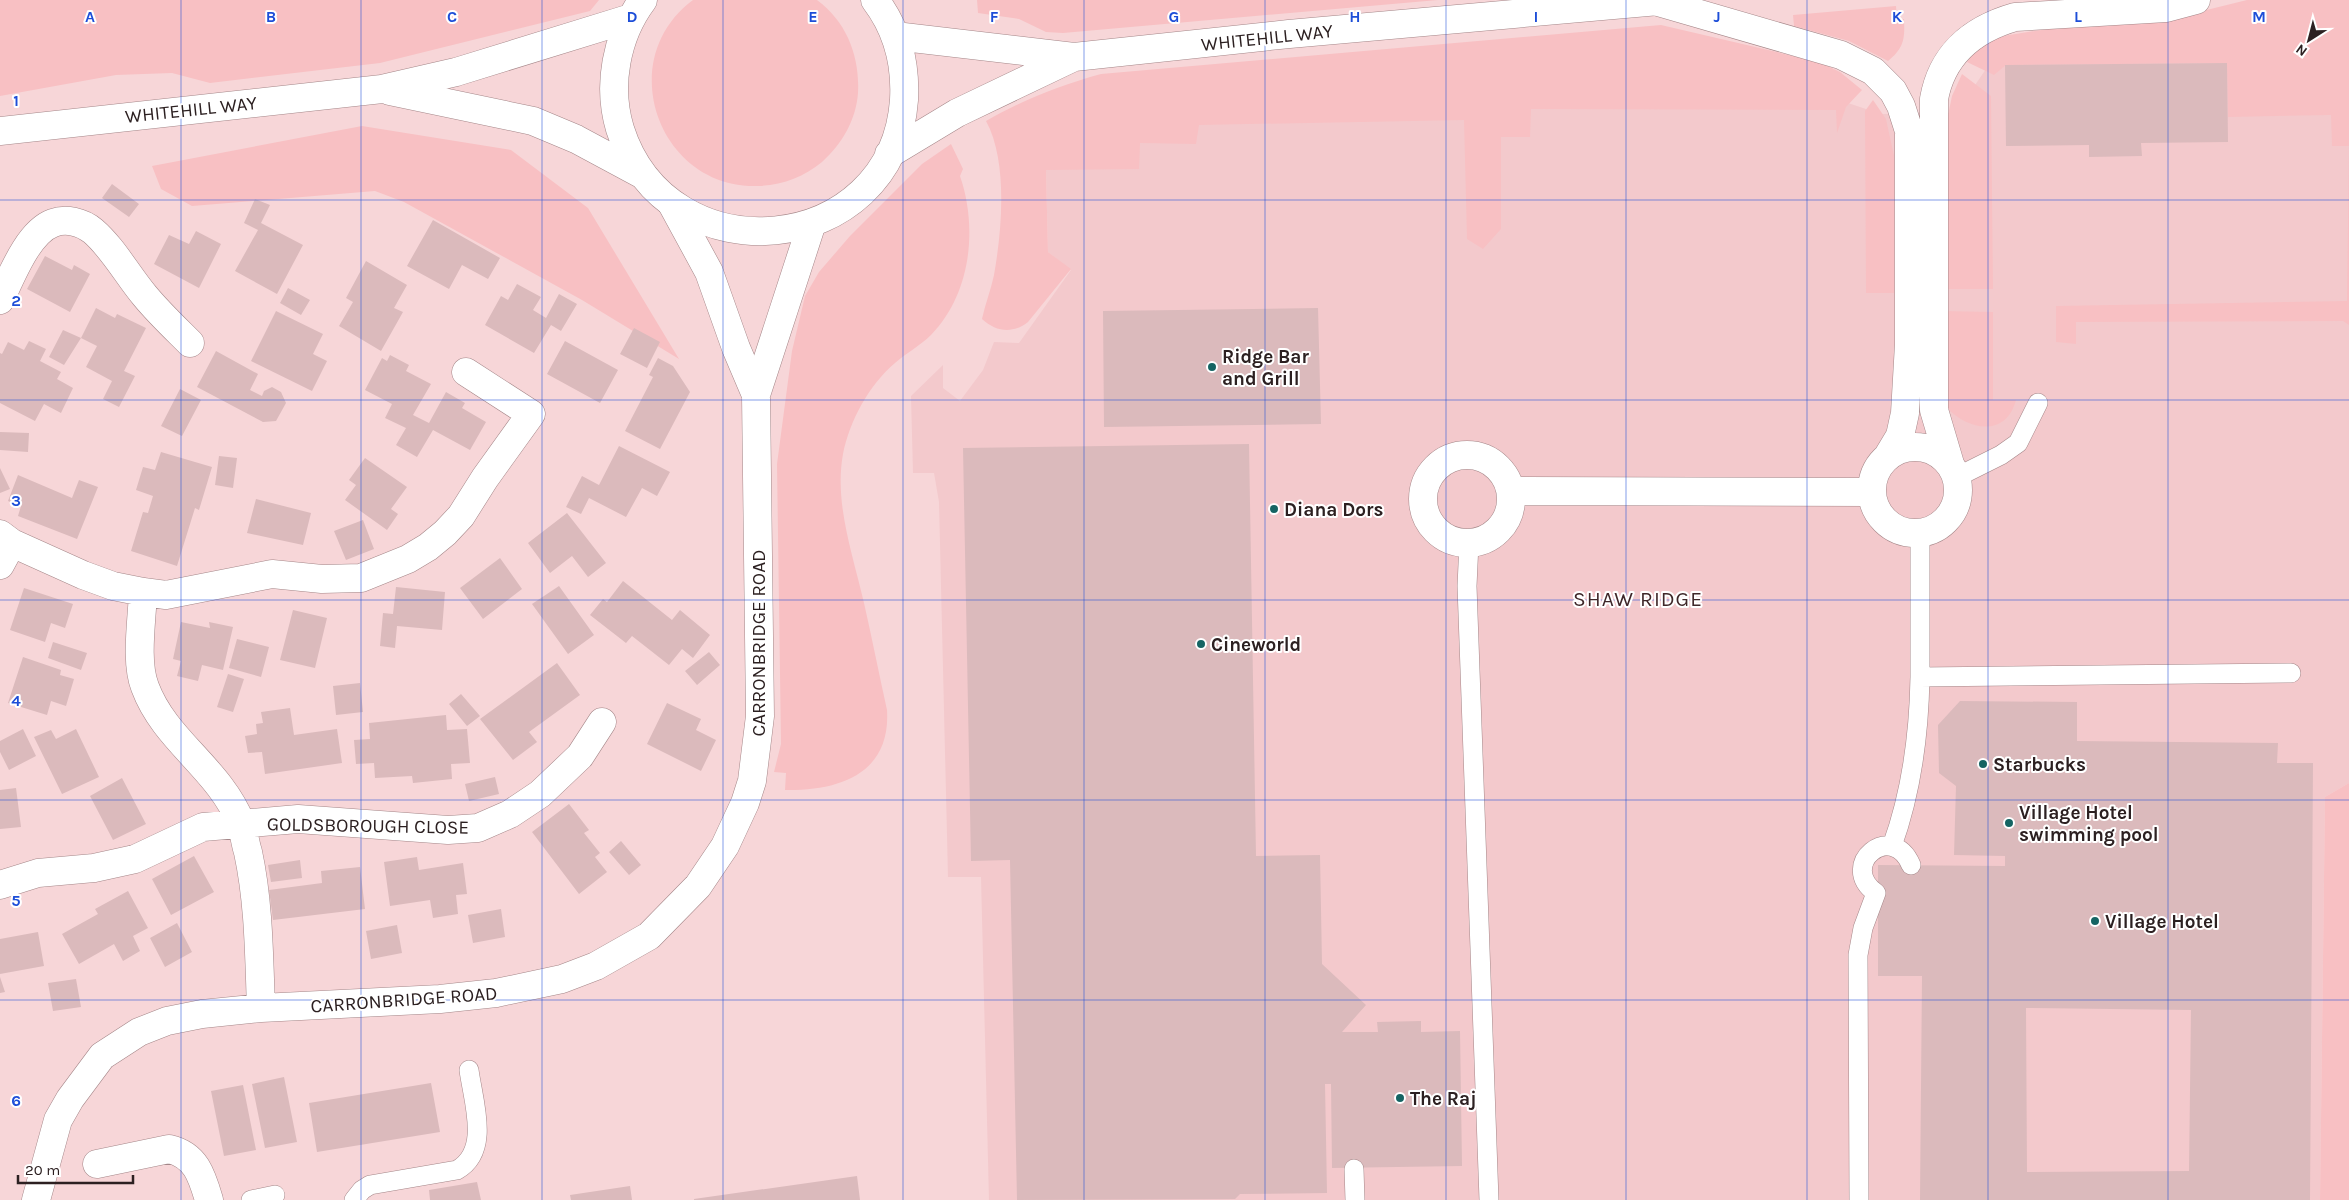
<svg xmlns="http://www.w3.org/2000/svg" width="2349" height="1200" viewBox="0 0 2349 1200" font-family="Karla,sans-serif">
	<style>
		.built { fill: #f3c9cc }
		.green { fill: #f8c0c3 }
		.building { fill: #dbbabc; fill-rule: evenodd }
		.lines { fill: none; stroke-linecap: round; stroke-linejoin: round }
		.service-casing { stroke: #a48688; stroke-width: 20 }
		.minor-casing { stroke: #a48688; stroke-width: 29 }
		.secondary-casing { stroke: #a48688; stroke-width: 29 }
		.service { stroke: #fff; stroke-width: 19 }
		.minor { stroke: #fff; stroke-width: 28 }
		.secondary { stroke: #fff; stroke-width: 28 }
		.grid { fill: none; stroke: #1d4ed8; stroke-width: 1; stroke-opacity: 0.55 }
		.poi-dot { fill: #156463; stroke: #fff; stroke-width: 2 }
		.labels { text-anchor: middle; stroke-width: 4; stroke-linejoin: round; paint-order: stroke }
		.street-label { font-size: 19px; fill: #2c2021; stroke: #fff }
		.poi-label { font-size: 19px; font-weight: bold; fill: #2c2021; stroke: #fff; text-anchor: start }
		.quarter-label { font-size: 21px; letter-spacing: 1px; fill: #3f2729; stroke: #fff }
		.grid-label { font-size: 16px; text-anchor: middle; font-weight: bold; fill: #1d4ed8; stroke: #fff; stroke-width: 4; stroke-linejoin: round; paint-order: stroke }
	</style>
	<rect width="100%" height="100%" fill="#f7d6d8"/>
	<path class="built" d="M2349,29V783L2325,797L2320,1200H989L981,877H948L939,502L934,473H913L911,396L943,365V388L960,401L983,370L994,342L1019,343L1071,270L1048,252L1046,170L1193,119L1527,100L1842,101L1881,114L1956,113L1986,69L2011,49Z"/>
	<path class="green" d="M0,0H599L590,11L380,63L210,83L172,73L116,75L0,96Z
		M693,0H817C847,22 860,57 858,93C856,120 842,144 822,162C804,177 782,185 759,186C659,190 612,60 693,0Z
		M977,0H1438L1063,33L1046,32L1019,19L978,13Z
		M2247,0H2349V325L2343,321L2076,322V344L2056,342V306L2347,301L2349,146H2332L2331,115L2228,117L2227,63L2006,65L1994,75L1967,62L1973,53L1997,37L2047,29L2170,19Z
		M1896,6L1897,19H1904C1905,39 1904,48 1888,61L1849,41L1794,26L1793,15Z
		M1661,25L1819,62L1840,72L1862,90L1846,107L1837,133L1836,110L1531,109L1530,137H1501V229L1483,249L1467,239L1464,120L1199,125L1196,144L1140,143L1139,169L1046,170L1048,252L1071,269L1028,322C1013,334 996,332 982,319C985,304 991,290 994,275C1002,230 1008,161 986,121C1022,100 1061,85 1101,74Z
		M1962,74L1991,96L1993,289H1945L1947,120L1952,96Z
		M1873,100L1886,119L1894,156V293H1866L1865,111Z
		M362,126L511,150L588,208L679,359L582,300L404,202L375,191L192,206L161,189L152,166Z
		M951,144L963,169L960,176C978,228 971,294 931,335C920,346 906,353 895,363C869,385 850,420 843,454C834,503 853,555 864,603C872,638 879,674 887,710C891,774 839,791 785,790L786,773L774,772L781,744L777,464L792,351L805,296L819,272L850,236L922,164Z
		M1941,311L1993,312V400H2016C2006,438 1968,430 1947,408Z
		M2349,783V1200H2320L2325,797Z"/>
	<path class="building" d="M2227,63L2228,142L2141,143L2142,156L2089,157V145L2006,146L2005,65Z
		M112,184L139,204L129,217L102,198Z
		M255,199L270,205L261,223L303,245L277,294L235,271L258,230L244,223Z
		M433,220L500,258L488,279L462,265L449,289L407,266Z
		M196,231L221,244L199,288L154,264L169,235L189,244Z
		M45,256L72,270L74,265L90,274L70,312L27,289Z
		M366,261L407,285L394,308L403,312L381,351L339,326L353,302L346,298Z
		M517,284L541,297L533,310L546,318L559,294L577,304L561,331L551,325L534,353L485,325L501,296L508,300Z
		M288,288L310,300L301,315L280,303Z
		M96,308L115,318L117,314L146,328L124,371L135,376L119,407L103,399L112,381L86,367L97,346L81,338L64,365L49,357L63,330L81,338Z
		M1318,308L1321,424L1104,427L1103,311Z
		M276,311L323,334L313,354L327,361L312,391L251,361Z
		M634,328L660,342L647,368L620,354Z
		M29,341L46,349L40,361L61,372L57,379L73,388L61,413L44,404L35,421L0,403V353L2,354L8,342L24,350Z
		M565,341L618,370L600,403L547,374Z
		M216,351L258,374L250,390L262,396L264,391L272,387L281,392L286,403L276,421L263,422L197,387Z
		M390,355L409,365L406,371L431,384L413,415L429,423L446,392L465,403L462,408L486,422L470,450L433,430L417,457L396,445L406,428L385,418L392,404L365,390L382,358L387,361Z
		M658,358L673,366L690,392L660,449L625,431L653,377L649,375Z
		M180,389L201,400L182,436L161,426Z
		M0,432L29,433L28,452L0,450Z
		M1249,444L1256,856L1320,855L1322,964L1366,1005L1342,1032H1378L1377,1022L1421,1021V1032L1460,1031L1462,1166L1332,1168L1331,1084H1325L1327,1193L1240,1194L1235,1199L1017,1200L1010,860L971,861L963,448Z
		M619,446L670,472L657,496L642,488L626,517L589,498L581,514L566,507L582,476L599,485Z
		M161,452L212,467L199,510L195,508L177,566L131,551L143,512L148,513L153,496L136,490L143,467L155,470Z
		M219,456L237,458L233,488L215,485Z
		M365,458L407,487L391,509L398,514L387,530L345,500L356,485L349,480Z
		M0,468L10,489L0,493Z
		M18,475L72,498L79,480L98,487L77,539L18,516L21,506L8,501Z
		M256,499L311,513L303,545L247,533Z
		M567,513L606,563L588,577L572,556L550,573L528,543Z
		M363,520L374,549L346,560L334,531Z
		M500,558L522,589L483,619L460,588Z
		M623,581L672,620L680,610L710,635L693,658L682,649L669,665L632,636L626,643L590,615L603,599L607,602Z
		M559,586L594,635L568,654L532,604Z
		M396,587L445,592L442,630L397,626L395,648L380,646L383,613L393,614Z
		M24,588L73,604L65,628L51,623L45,642L10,630Z
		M293,610L327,618L315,668L280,660Z
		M181,622L210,628L209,622L233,627L223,670L202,665L198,681L177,676L181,661L173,659Z
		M237,639L269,647L261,677L229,668Z
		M53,642L87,653L81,670L48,658Z
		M709,652L720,665L697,685L685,671Z
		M23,657L61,670L60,675L74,679L66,706L51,701L47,715L8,703Z
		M557,663L580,695L529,732L537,742L513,760L480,719Z
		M228,674L244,679L233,712L217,707Z
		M360,683L363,712L336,715L333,686Z
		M461,694L480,716L467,726L449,704Z
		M1960,701L2077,702V741L2278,743L2277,763H2313L2310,1200H1920L1922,976H1878V865L2005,866V856L1954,855L1956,786L1939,773L1938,725ZM2026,1008L2191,1010L2189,1171L2027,1172Z
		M667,703L701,719L696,730L716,740L701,771L647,744Z
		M290,708L294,735L337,729L342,763L265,774L262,752L248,753L245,736L257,734L256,724L263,723L261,712Z
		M446,715L447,730L467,729L470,763L451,764L452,779L413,783L412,776L375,778L374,763L356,764L354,740L370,739L369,723Z
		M23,729L36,756L9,770L0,752V741Z
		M76,729L99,777L62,794L34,737L51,730L56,739Z
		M495,777L499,794L469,801L465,784Z
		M122,778L146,824L113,840L90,796Z
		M16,788L21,827L0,829V790Z
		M569,804L589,830L584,833L600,853L595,857L607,872L579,894L532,832Z
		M621,841L641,865L629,875L609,852Z
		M194,856L214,892L171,915L152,879Z
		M417,857L419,870L463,863L467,894L456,895L458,914L433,918L430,900L390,906L384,862Z
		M300,860L302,878L271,882L268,865Z
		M360,867L365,909L273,920L269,890L322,883L321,871Z
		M128,891L148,928L133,936L140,951L123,961L114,944L79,964L62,934L98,914L95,909Z
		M501,909L505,937L473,943L468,915Z
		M177,923L192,952L165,967L150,938Z
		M397,925L402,953L371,959L366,931Z
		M38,932L44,966L0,974V939Z
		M0,977L5,992L0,993Z
		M76,979L81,1007L53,1011L48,983Z
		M284,1077L297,1142L265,1148L252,1084Z
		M431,1083L440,1132L317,1152L309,1103Z
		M243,1085L256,1150L224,1156L211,1091Z
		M857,1176L860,1200H694V1199Z
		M477,1182L481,1200H430L429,1190Z
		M630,1186L632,1200H571L570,1195Z"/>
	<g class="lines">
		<g class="service-casing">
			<path id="service" d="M1957,477L2001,455L2018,443L2038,403
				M1920,533V677L2291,673
				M1469,543L1467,586L1489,1200
				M1892,846C1912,791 1919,735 1920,677
				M1354,1169L1355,1200
				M251,1200L275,1195
				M354,1200L362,1190L370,1185L457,1170C491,1151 473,1101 469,1070
				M1859,1200L1858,955L1863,928L1876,893C1837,865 1892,820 1911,865"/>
		</g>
		<g class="minor-casing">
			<path id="minor" d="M1655,1L1841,55L1873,71L1893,91L1901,106L1909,131V344L1905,413L1900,436L1888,456
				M672,204L709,272L736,348L756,395
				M0,300C11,277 28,232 53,223C66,218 82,222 93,231C113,248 128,276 145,296C159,313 175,328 190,343
				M1872 490a43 43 0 1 1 86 0a43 43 0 1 1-86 0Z
				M1423 499a44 44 0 1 1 88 0a44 44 0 1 1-88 0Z
				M1950,464L1934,410V99C1942,54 1973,29 2015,17L2166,8L2196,0
				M1511,491L1872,492
				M0,534L12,543L83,575L113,586L143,592L166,595L272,574L322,579L361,578L408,559L428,547L445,533L461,516L485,478L531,414L466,372
				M0,565L12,543
				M143,592C142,620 135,662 145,687C165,741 219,768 241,823C244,832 245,843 248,852C259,903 259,956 261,1008
				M0,885L38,873L94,868L135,859L203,827L298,819L448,830L478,828L510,814L540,794L580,756L602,722
				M97,1164L169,1149C196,1155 202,1176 209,1200
				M36,1200L58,1120L70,1099L102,1056L139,1032L167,1021L202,1014L261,1008L440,999L496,993L562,979L596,966L649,936L698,886L725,846L745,803L752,781L760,716L756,395L812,223"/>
		</g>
		<g class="secondary-casing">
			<path id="secondary" d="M643,0C616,36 607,86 620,129C668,280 893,258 904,100C906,64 897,29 875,0
				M895,36L1074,57L1289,34L1670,0
				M390,91L533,121L576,139L643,175
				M0,131L382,89L456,72L631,18
				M889,154L957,113L1074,57"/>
		</g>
		<use href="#service" class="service"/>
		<use href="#minor" class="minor"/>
		<use href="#secondary" class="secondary"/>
	</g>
	<path class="grid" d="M181,0V1200M361,0V1200M542,0V1200M723,0V1200M903,0V1200M1084,0V1200M1265,0V1200M1446,0V1200M1626,0V1200M1807,0V1200M1988,0V1200M2168,0V1200M0,200H2349M0,400H2349M0,600H2349M0,800H2349M0,1000H2349"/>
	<g class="poi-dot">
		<circle cx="1212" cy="367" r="5"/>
		<circle cx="1274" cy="509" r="5"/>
		<circle cx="1201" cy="644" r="5"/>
		<circle cx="1983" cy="764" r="5"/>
		<circle cx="2009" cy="823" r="5"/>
		<circle cx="2095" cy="921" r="5"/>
		<circle cx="1400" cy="1098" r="5"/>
	</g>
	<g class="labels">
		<g class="street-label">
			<text transform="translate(1267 37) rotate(-6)" y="7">WHITEHILL WAY</text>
			<text transform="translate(191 109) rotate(-6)" y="7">WHITEHILL WAY</text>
			<text transform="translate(758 643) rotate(-90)" y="7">CARRONBRIDGE ROAD</text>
			<text transform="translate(368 825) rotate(1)" y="7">GOLDSBOROUGH CLOSE</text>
			<text transform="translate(404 999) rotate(-4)" y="7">CARRONBRIDGE ROAD</text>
		</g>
		<g class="poi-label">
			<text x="1222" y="363">Ridge Bar<tspan x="1222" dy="22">and Grill</tspan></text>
			<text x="1284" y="516">Diana Dors</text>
			<text x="1211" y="651">Cineworld</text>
			<text x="1993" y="771">Starbucks</text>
			<text x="2019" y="819">Village Hotel<tspan x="2019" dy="22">swimming pool</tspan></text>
			<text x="2105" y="928">Village Hotel</text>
			<text x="1410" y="1105">The Raj</text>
		</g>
		<g class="quarter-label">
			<text x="1638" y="606">SHAW RIDGE</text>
		</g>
	</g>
	<g class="grid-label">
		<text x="90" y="22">A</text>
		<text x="271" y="22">B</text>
		<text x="452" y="22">C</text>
		<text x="632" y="22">D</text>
		<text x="813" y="22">E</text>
		<text x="994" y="22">F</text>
		<text x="1174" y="22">G</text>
		<text x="1355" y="22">H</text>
		<text x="1536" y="22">I</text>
		<text x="1717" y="22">J</text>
		<text x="1897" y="22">K</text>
		<text x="2078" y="22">L</text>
		<text x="2259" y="22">M</text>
		<text x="16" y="106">1</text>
		<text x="16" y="306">2</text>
		<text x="16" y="506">3</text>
		<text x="16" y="706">4</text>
		<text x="16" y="906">5</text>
		<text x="16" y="1106">6</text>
	</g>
	<g transform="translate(2309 40) rotate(216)" stroke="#ffffff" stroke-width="4" paint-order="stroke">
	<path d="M0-4L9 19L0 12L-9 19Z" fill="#2c2021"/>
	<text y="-8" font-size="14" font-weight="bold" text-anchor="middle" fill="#2c2021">N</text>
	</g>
	<path d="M18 1175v8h115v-8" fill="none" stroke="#2c2021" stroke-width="2.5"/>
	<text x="25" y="1175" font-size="15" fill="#2c2021" stroke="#ffffff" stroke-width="4" paint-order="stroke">20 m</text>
</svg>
